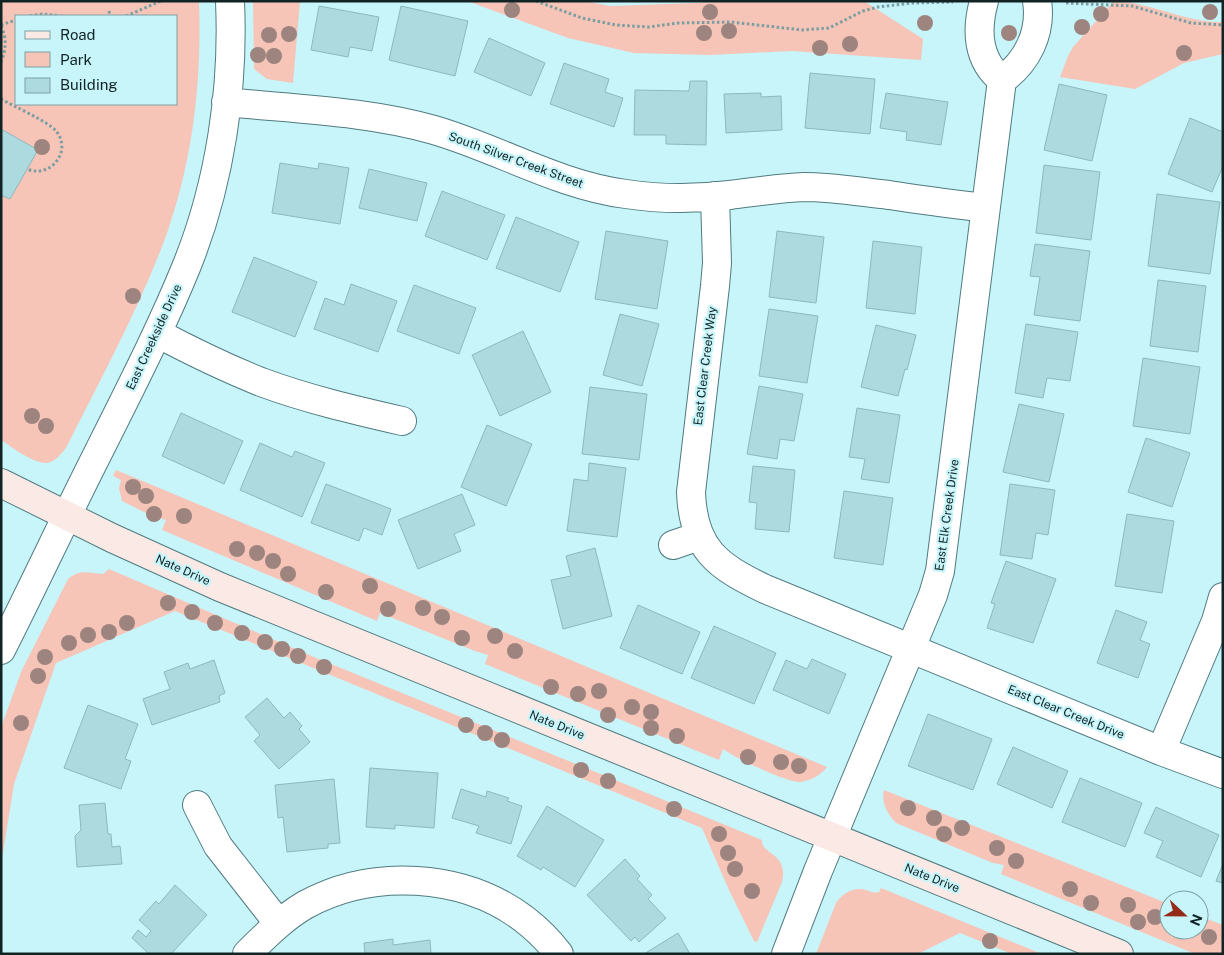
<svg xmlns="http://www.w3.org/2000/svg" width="1224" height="955" viewBox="0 0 1224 955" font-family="'Public Sans',sans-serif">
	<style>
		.green { fill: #f7c4b8; fill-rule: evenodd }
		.building { fill: #acdadf; stroke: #8cb9be }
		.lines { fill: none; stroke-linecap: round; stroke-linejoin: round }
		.street-casing { stroke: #507b80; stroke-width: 30 }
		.secondary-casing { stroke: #507b80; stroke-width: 30 }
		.path { stroke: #7b9ea1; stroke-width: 3; stroke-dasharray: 2.5 2.5; stroke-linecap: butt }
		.street { stroke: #fff; stroke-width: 28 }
		.secondary { stroke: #fbe9e5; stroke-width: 28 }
		.tree { fill: #9d847e }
		.labels { text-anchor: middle; stroke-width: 4.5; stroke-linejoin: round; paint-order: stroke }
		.street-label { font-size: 12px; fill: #112325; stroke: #c7f5fa }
	</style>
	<rect width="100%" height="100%" fill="#c7f5fa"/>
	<path class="green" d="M1,1H199C202,81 193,160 166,236C139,309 101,378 66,448C61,454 55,462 47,463C35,464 12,448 3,441L1,443ZM16,16H176V104H16Z
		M253,1H300L293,83L267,79L254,69Z
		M467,1H583L611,6L748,1H864L923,39L921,60L792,51L710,55L634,53L568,38Z
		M1113,2C1148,0 1184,23 1223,22V54L1184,63L1135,89L1060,77L1068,56L1073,47Z
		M116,470L133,477L827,767C821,775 810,781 800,782C788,783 733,757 723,749L719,760L485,664L488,655L475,651L380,613L377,621L162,530L166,520L152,516L122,501L119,488L121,480L113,476Z
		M109,569L314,657L762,840C760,854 789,852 782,882L757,942L754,941L729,890L702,828L175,611L56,663L14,784L1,865V731L3,722L21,672L68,579C80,569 89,573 103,574Z
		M884,790L1169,904V930H1199V916L1223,925V954H1195L1001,874L1004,865L993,863L896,823C887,814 881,802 884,790Z
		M881,888L1042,954H1012L960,933L918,954H816L836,903C842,894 851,888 862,889C869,890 872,894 879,892Z"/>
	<path class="building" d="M319,6L379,17L372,51L350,47L348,57L311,50Z
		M401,6L468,21L455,76L389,60Z
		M489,38L545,63L531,96L474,72Z
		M564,63L609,79L605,92L623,98L614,127L550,104Z
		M810,73L875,79L870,134L805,128Z
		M690,81H707L706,145L666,144V135H634L635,90L689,91Z
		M1059,84L1107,95L1092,161L1044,150Z
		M761,93V97L781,96L782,130L726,133L724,94Z
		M886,93L948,102L941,145L906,140L907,132L880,128Z
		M1190,118L1223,132V166L1212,192L1168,174Z
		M1,129L38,150L10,199L1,195Z
		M280,163L318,169L319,163L349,168L340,224L272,213Z
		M1044,165L1100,172L1091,240L1036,233Z
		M369,169L427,183L417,221L359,208Z
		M442,191L505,215L487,260L425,236Z
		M1157,194L1220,202L1210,274L1148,266Z
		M516,217L579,242L560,292L496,268Z
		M606,231L668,241L657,309L595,299Z
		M777,231L824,237L816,303L769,297Z
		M873,241L922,247L915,314L866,308Z
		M1035,244L1090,251L1080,321L1034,315L1040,277L1030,276Z
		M254,257L317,282L295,337L232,312Z
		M1158,280L1206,286L1198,352L1150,346Z
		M351,284L397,301L378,352L314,329L325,298L344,305Z
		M414,285L476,308L459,354L397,331Z
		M769,309L818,316L807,383L759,376Z
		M620,314L659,324L642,386L603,375Z
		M1026,324L1078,332L1070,381L1047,378L1043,398L1015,393Z
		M876,325L916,335L907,370L905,369L898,396L861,387Z
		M523,331L551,392L500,416L472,355Z
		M1143,358L1200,367L1190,434L1133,426Z
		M759,386L803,394L794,441L780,439L777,459L747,454Z
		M590,387L647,394L639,460L582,454Z
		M1019,404L1064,414L1049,482L1003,472Z
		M857,408L900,415L889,483L861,479L865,459L849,457Z
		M181,413L243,441L224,484L162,456Z
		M487,425L532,444L506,506L461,487Z
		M1146,438L1190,453L1172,507L1128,492Z
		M260,443L292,457L295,451L325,463L302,517L240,490Z
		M589,463L626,468L617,537L567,531L574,479L588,481Z
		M753,466L795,470L789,532L755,529L757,503L749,502Z
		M326,484L391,509L382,535L364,528L359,541L311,523Z
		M1010,484L1055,490L1048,535L1036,533L1032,559L1000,555Z
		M844,491L893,498L883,565L834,558Z
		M462,494L475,525L454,534L461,551L418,569L398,520Z
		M1127,514L1174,521L1162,593L1115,586Z
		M595,548L612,616L563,629L551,580L571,576L566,556Z
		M1006,561L1056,579L1033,643L987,628L995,604L991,603Z
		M638,605L700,632L682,674L620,648Z
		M1116,610L1147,622L1140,640L1150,644L1138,678L1097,663Z
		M714,626L776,653L754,704L691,678Z
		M812,659L846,674L829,714L773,690L786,660L807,669Z
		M214,660L225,693L219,696L220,702L152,725L143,699L170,689L164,672L188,663L190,669Z
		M267,698L284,718L290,712L302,726L299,729L310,742L279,769L254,741L260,735L245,717Z
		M88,705L138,724L125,759L131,761L121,789L64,768Z
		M928,714L992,739L973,790L908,766Z
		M1013,747L1068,771L1052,808L997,784Z
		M370,768L438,773L434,828L395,825V829L366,827Z
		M1080,778L1142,803L1125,847L1062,822Z
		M334,779L340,843L328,844V848L287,852L283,817L278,818L275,785Z
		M461,789L486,797L487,791L509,798L507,801L522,806L511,844L476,833L479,826L452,818Z
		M105,803L108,834H111L112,847L120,846L122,864L77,867L75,836L81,830L79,805Z
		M547,806L604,840L575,887L543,867L541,870L517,856Z
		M1156,807L1219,835L1201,877L1156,857L1163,841L1144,833Z
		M625,859L640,876L637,879L652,895L648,899L666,918L639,942L635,937L631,941L587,895Z
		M1223,864V883L1216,881Z
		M175,885L207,915L171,954H149L132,938L138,930L146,937L151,931L139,920L156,901L159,904Z
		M678,933L690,954H644Z
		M393,939V945L430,940L431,954H365L364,943Z"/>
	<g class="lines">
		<g class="street-casing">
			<path id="street" d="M984,1C976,30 977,60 1002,80
				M226,102C295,109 367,111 434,130C499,149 558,185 626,194C659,199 697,199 730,195C755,192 779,188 804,187C832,187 861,192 889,195C921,200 953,204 985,208
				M715,196L717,263L715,286L691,492C693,549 717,566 765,589L1161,751L1223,774
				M157,333C191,351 226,368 261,382C307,399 354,410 402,421
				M673,545L699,536
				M1,650C34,585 65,518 98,453C129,391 161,329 187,265C220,183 234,89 230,1
				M1161,751L1216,621L1223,597
				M197,805L218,846L279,924
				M247,954C265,936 283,918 305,905C372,868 463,873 524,919C537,929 549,941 559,954
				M786,954L818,871L933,595L940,571L1002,80C1027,62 1042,33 1037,1"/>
		</g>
		<g class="secondary-casing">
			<path id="secondary" d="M1,483L112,538L220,587L1119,954"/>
		</g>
		<path class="path" d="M536,1L582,18L616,25L649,27L678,23L731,22L802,30L829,28L863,11L878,7L912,3L953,2
			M1066,3L1132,6L1191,23L1223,25
			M109,11L110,16
			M30,16L42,14L61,16
			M126,16L161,1
			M1,25L16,20
			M1,26C7,38 6,50 1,62
			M1,99C13,106 49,122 56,131C73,151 50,179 27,169"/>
		<use href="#street" class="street"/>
		<use href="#secondary" class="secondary"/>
	</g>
	<g class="tree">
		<circle cx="512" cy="10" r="8"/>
		<circle cx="710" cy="12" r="8"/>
		<circle cx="1210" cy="12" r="8"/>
		<circle cx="1101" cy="14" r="8"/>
		<circle cx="925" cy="23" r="8"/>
		<circle cx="1082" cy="27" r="8"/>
		<circle cx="729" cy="31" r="8"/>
		<circle cx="704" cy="33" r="8"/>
		<circle cx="1009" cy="33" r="8"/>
		<circle cx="289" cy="34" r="8"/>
		<circle cx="269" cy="35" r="8"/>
		<circle cx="850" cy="44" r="8"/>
		<circle cx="820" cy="48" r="8"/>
		<circle cx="1184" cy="53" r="8"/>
		<circle cx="258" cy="55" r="8"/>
		<circle cx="274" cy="56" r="8"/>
		<circle cx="42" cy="147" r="8"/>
		<circle cx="133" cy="296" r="8"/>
		<circle cx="32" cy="416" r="8"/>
		<circle cx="46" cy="426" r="8"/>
		<circle cx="133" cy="487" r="8"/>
		<circle cx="146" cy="496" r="8"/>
		<circle cx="154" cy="514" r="8"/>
		<circle cx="184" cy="516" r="8"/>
		<circle cx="237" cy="549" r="8"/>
		<circle cx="257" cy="553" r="8"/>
		<circle cx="273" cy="561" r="8"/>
		<circle cx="288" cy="574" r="8"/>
		<circle cx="370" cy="586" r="8"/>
		<circle cx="326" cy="592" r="8"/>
		<circle cx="168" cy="603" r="8"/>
		<circle cx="423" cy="608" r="8"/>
		<circle cx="388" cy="609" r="8"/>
		<circle cx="192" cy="612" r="8"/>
		<circle cx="442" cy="617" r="8"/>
		<circle cx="127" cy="623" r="8"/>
		<circle cx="215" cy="623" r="8"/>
		<circle cx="109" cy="632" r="8"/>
		<circle cx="242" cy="633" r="8"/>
		<circle cx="88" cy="635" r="8"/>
		<circle cx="495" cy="636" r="8"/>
		<circle cx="462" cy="638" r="8"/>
		<circle cx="265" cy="642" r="8"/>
		<circle cx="69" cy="643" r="8"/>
		<circle cx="282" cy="649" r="8"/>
		<circle cx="515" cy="651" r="8"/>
		<circle cx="298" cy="656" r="8"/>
		<circle cx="45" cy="657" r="8"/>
		<circle cx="324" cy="667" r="8"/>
		<circle cx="38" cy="676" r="8"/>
		<circle cx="551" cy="687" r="8"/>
		<circle cx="599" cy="691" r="8"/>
		<circle cx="578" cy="694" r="8"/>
		<circle cx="632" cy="707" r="8"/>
		<circle cx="651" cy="712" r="8"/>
		<circle cx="608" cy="715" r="8"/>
		<circle cx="21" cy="723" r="8"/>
		<circle cx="466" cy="725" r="8"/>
		<circle cx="651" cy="728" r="8"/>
		<circle cx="485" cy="733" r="8"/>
		<circle cx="677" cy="736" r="8"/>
		<circle cx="502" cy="740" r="8"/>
		<circle cx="748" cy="757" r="8"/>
		<circle cx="781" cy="762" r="8"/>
		<circle cx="799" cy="766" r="8"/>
		<circle cx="581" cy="770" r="8"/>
		<circle cx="608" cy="781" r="8"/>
		<circle cx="908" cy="808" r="8"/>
		<circle cx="674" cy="809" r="8"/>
		<circle cx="934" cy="818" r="8"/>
		<circle cx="962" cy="828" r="8"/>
		<circle cx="719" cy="834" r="8"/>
		<circle cx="944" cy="834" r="8"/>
		<circle cx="997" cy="848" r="8"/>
		<circle cx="728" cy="853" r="8"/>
		<circle cx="1016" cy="861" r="8"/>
		<circle cx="735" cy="869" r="8"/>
		<circle cx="1070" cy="889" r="8"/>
		<circle cx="752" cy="891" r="8"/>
		<circle cx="1091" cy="903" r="8"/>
		<circle cx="1128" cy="905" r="8"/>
		<circle cx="1155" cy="917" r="8"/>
		<circle cx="1138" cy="922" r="8"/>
		<circle cx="1209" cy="937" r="8"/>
		<circle cx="990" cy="941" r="8"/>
	</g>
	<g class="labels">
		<g class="street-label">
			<text transform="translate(516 160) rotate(20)" y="4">South Silver Creek Street</text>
			<text transform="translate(154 337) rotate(-65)" y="4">East Creekside Drive</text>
			<text transform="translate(705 366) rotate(-83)" y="4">East Clear Creek Way</text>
			<text transform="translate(947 515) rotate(-82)" y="4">East Elk Creek Drive</text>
			<text transform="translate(183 570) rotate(24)" y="4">Nate Drive</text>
			<text transform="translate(1066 712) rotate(22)" y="4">East Clear Creek Drive</text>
			<text transform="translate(557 725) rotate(22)" y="4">Nate Drive</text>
			<text transform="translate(932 878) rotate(22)" y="4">Nate Drive</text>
		</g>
	</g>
	<rect width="1224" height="955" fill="none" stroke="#112325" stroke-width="5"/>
	<rect x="15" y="15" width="162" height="90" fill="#c7f5fa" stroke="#7ea1a5"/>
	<rect x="25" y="31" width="25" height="8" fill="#fbe9e5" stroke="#7ea1a5"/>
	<text x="60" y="40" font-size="15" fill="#112325">Road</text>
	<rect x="25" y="52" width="25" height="15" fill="#f7c4b8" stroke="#7ea1a5"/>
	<text x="60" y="65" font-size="15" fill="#112325">Park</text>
	<rect x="25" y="78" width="25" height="15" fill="#acdadf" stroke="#7ea1a5"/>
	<text x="60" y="90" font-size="15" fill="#112325">Building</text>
	<g transform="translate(1184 915) rotate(112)"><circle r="24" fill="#c7f5fa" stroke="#7ea1a5"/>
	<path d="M0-4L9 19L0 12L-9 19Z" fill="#952c19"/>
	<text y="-8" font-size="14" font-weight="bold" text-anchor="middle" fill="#112325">N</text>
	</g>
</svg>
